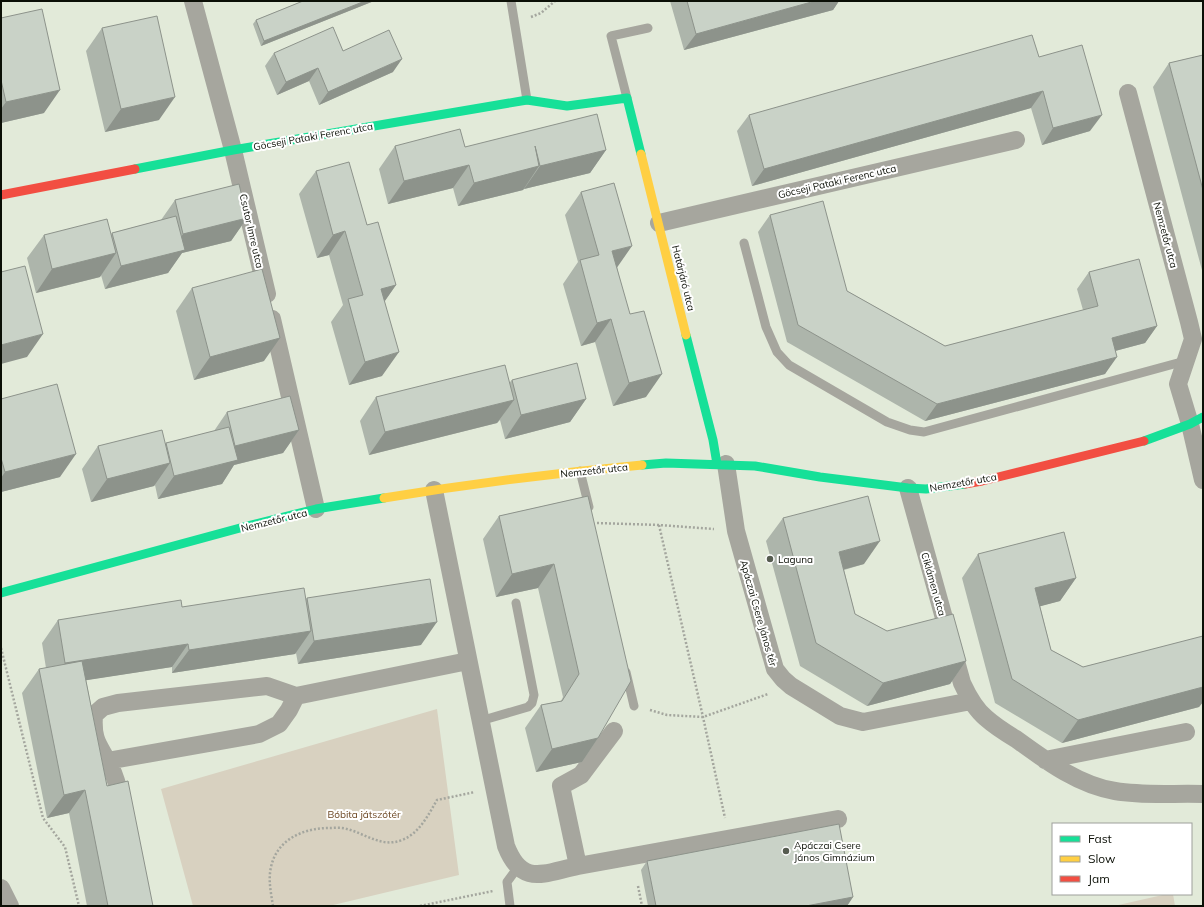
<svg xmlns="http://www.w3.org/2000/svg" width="1204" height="907" viewBox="0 0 1204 907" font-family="Mulish,sans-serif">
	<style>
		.green { fill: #d8d1c0 }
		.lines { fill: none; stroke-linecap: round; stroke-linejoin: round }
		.path { stroke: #a4a69e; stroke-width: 2.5; stroke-dasharray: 2 2; stroke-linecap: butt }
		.lane { stroke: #a6a69e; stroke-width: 9 }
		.street { stroke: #a6a69e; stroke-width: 18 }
		.fast { stroke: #16e098; stroke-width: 9 }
		.slow { stroke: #ffcf43; stroke-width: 9 }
		.jam { stroke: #f24e42; stroke-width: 9 }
		.wall { fill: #adb5ab }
		.shaded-wall { fill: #8d938b }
		.building { fill: #c9d2c7; stroke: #8d938b }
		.poi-dot { fill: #565c50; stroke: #fff; stroke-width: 1.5 }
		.labels { text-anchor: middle; stroke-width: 4; stroke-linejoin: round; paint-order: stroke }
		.street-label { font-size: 10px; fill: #0b0f06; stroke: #fff }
		.poi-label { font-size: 10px; fill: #0b0f06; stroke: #fff; text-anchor: start }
		.park-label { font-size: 10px; fill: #69431e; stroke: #fff }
	</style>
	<rect width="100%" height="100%" fill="#e2ead9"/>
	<path class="green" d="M437,709L459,875L329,906H193L161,789Z
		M1167,894H1173L1175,906H1114Z"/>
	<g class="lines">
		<path class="path" d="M531,17L541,13L555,1
			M597,523L659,525L714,529
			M659,525L703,717L725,818
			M1,648L43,818L65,847L79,906
			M650,710L667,715L703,717L768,694
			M638,886L642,906
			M273,906C271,893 268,880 271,867C277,839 304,828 329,828C335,828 342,827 347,829C366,834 382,848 402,840C420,833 428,815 437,800L475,792
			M420,906L493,891"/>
		<path class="lane" d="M511,1L527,100
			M627,98L611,36L648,28
			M744,243L766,327L777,352L789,365L887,422L910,430L924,432L1185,361
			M580,471L589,507
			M626,672L634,706
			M480,721L528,707L532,703L534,695L516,603
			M510,906L507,882L518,867"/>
		<path class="street" d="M193,1L233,150L267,294
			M1128,93L1189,322L1193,339L1178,384L1190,424L1203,480
			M659,223L1016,140
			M272,319L316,509
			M726,464L736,531L775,669L783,679L791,686L840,716L863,722L971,701
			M908,488L962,683C968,696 975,709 986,718C995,726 1006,733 1016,739C1045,760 1078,785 1115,791C1144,796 1174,793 1203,794
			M434,490L506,846C522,887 543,873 578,866L561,786L581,775L614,731
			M1045,760L1186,732
			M107,761L259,734L279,724L289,710L296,696
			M123,807C120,795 117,780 111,768C100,745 92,743 94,715L103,707L118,703L267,686L296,696L468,661
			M578,866L838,819
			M1,888L10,906"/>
		<path class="fast" d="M135,169L233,150L527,100L567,106L627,98L641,154
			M686,335L713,440L717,464
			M1144,441L1190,424L1203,417
			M642,465L666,463L755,466L820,477L908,488L926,489L965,484
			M1,593L251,525L316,509L384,498"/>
		<path class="slow" d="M641,154L686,335
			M384,498C469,484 555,473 642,465"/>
		<path class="jam" d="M1,195L135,169
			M965,484L982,481L1144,441"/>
	</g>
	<path class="wall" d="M303,1H374L261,46L253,24L256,20Z
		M670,1H839L833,10L684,50Z
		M1,18L44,113L1,123Z
		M102,28L159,120L105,132L86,51Z
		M343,51L393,72L319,105L309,81L277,95L265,66L274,53Z
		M1203,55V274L1153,87L1169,63Z
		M1039,57L1090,131L1042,145L1031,108L752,186L737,131L749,115Z
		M395,146L465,147L606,150L590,173L524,189L523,190L458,206L453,188L388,204L379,169Z
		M316,171L367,225L396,285L384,302L382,376L349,385L331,322L343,305L329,255L317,258L299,194Z
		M581,192L617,267L646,397L613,406L595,342L581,346L563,284L578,262L565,215Z
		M175,200L247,218L231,241L182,253L168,273L105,289L101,275L100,277L36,293L27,258L44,235H111L112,233L161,220Z
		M770,215L847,291L945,346L1083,310L1077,289L1089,272L1157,326L1145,343L1115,351L1105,374L925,421L787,342L758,232Z
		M192,288L264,361L194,380L176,311Z
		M512,380L586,399L570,422L505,439L500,420L497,423L369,455L360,421L376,397L509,383Z
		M1,399L60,477L1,492Z
		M227,412L299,430L283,453L234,465L222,484L158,499L155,485L154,486L91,502L82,469L98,446L165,444L166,443L214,431Z
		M588,496L598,738L582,762L536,772L525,728L541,705L561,701L563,697L538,588L496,597L483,539L499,516Z
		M783,518L864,564L844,570L855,614L887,631L966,661L950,684L867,706L800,666L766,541Z
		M978,554L1076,578L1060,601L1040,606L1051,650L1083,667L1203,637V702L1199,707L1062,743L995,703L962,578Z
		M307,598L421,645L298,664L296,653L295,654L172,673V667L86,680L107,786L153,906H87L69,813L47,818L22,693L39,669L46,668L42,643L58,620L182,607L306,599Z
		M647,861L853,897L847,906H648L641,870Z"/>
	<path class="shaded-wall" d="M365,1H374L261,46L264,41Z
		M815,1H839L833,10L684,50L696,34Z
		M402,59L393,72L319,105L328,92Z
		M318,68L309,81L277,95L286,82Z
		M60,90L44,113L1,123V109L6,102Z
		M1043,91L1031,108L752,186L764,169Z
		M175,97L159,120L105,132L121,109Z
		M1102,115L1090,131L1042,145L1053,128Z
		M606,150L590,173L524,189L540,166Z
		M469,165L453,188L388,204L404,181Z
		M539,166L523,190L458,206L474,183Z
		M247,218L231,241L182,253L168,273L105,289L121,266L169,254L183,234Z
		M345,231L329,255L317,258L333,235Z
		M632,246L616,269L612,251Z
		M116,253L100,277L36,293L52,269Z
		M396,285L380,308L381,289Z
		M611,319L595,342L581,346L597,323Z
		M1157,326L1145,343L1100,355L1112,338Z
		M43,334L27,357L1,364V345Z
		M280,338L264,361L194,380L210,357Z
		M399,352L382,376L349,385L365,362Z
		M1117,357L1105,374L925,421L937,404Z
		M662,374L646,397L613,406L629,383Z
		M586,399L570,422L505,439L521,415Z
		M514,400L497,423L369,455L385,432Z
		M299,430L283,453L234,465L222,484L158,499L174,476L223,464L235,446Z
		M76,454L60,477L1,492V478L5,472Z
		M170,463L154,486L91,502L107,479Z
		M880,541L864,564L823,575L839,552Z
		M554,564L538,588L496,597L512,574Z
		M1076,578L1060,601L1019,612L1035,588Z
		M437,622L421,645L298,664L314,641Z
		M311,631L295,654L172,673L189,650Z
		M188,644L172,667L49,686L65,663Z
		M966,661L950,684L867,706L883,683Z
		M1203,687V702L1199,707L1062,743L1078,720Z
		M598,738L582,762L536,772L552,749Z
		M85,790L69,813L47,818L64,795Z
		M853,897L847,906H806Z"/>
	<path class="building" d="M303,1H365L264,41L256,20Z
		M687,1H815L696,34Z
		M42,9L60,90L6,102L1,80V18Z
		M157,16L175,97L121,109L102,28Z
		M333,27L343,51L389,30L402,59L328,92L318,68L286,82L274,53Z
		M1032,35L1039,57L1082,45L1102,115L1053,128L1043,91L764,169L749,115Z
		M1203,55V190L1169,63Z
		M597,114L606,150L540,166L535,146L539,166L474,183L469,165L404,181L395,146L460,129L465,147Z
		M349,162L367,225L378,222L396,285L381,289L399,352L365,362L348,299L363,295L345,231L333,235L316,171Z
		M614,183L632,246L612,251L630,314L644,311L662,374L629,383L611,319L597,323L580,260L599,255L581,192Z
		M239,184L247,218L183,234L175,200Z
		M823,201L847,291L945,346L1098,306L1089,272L1139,259L1157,326L1112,338L1117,357L937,404L798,325L770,215Z
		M176,216L185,250L121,266L112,233Z
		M107,219L116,253L52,269L44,235Z
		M25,266L43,334L1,345V272Z
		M262,269L280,338L210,357L192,288Z
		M577,363L586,399L521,415L512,380Z
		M505,365L514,400L385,432L376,397Z
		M57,384L76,454L5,472L1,458V399Z
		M290,396L299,430L235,446L227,412Z
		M229,427L238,460L174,476L166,443Z
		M162,430L170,463L107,479L98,446Z
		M588,496L631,681L598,738L552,749L541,705L562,701L579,674L554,564L512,574L499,516Z
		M868,496L880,541L839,552L855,614L887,631L953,614L966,661L883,683L816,643L783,518Z
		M1064,532L1076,578L1035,588L1051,650L1083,667L1203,636V687L1078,720L1012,679L978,554Z
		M430,579L437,622L314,641L307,598Z
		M304,588L311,631L189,650L188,644L65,663L58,620L181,600L182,607Z
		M82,661L107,786L128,781L153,906H108L85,790L64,795L39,669Z
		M839,824L853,897L806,906H656L647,861Z"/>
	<g class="poi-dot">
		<circle cx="770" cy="559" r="4"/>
		<circle cx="786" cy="851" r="4"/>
	</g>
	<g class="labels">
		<g class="street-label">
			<text transform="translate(313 136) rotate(-10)" y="4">Göcseji Pataki Ferenc utca</text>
			<text transform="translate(837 181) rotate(-13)" y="4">Göcseji Pataki Ferenc utca</text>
			<text transform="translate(252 231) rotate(77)" y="4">Csutor Imre utca</text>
			<text transform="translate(1166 235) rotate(75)" y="4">Nemzetőr utca</text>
			<text transform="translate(684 278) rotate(76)" y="4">Határjáró utca</text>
			<text transform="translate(594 470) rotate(-6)" y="4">Nemzetőr utca</text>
			<text transform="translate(963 482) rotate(-10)" y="4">Nemzetőr utca</text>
			<text transform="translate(274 520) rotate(-14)" y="4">Nemzetőr utca</text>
			<text transform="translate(934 584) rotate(74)" y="4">Ciklámen utca</text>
			<text transform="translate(759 613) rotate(74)" y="4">Apáczai Csere János tér</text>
		</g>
		<g class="poi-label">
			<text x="778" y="563">Laguna</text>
			<text x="794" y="849">Apáczai Csere<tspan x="794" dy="12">János Gimnázium</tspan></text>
		</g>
		<g class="park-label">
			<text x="364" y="818">Bóbita játszótér</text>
		</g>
	</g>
	<rect width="1204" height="907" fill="none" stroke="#0b0f06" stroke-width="4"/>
	<rect x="1052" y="823" width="140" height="72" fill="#ffffff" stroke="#9d9f9b"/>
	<rect x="1060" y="836" width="20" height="6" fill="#16e098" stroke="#9d9f9b"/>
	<text x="1088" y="843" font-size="12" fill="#0b0f06">Fast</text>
	<rect x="1060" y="856" width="20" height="6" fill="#ffcf43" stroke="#9d9f9b"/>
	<text x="1088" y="863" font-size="12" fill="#0b0f06">Slow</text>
	<rect x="1060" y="876" width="20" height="6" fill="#f24e42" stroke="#9d9f9b"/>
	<text x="1088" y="883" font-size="12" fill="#0b0f06">Jam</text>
</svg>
